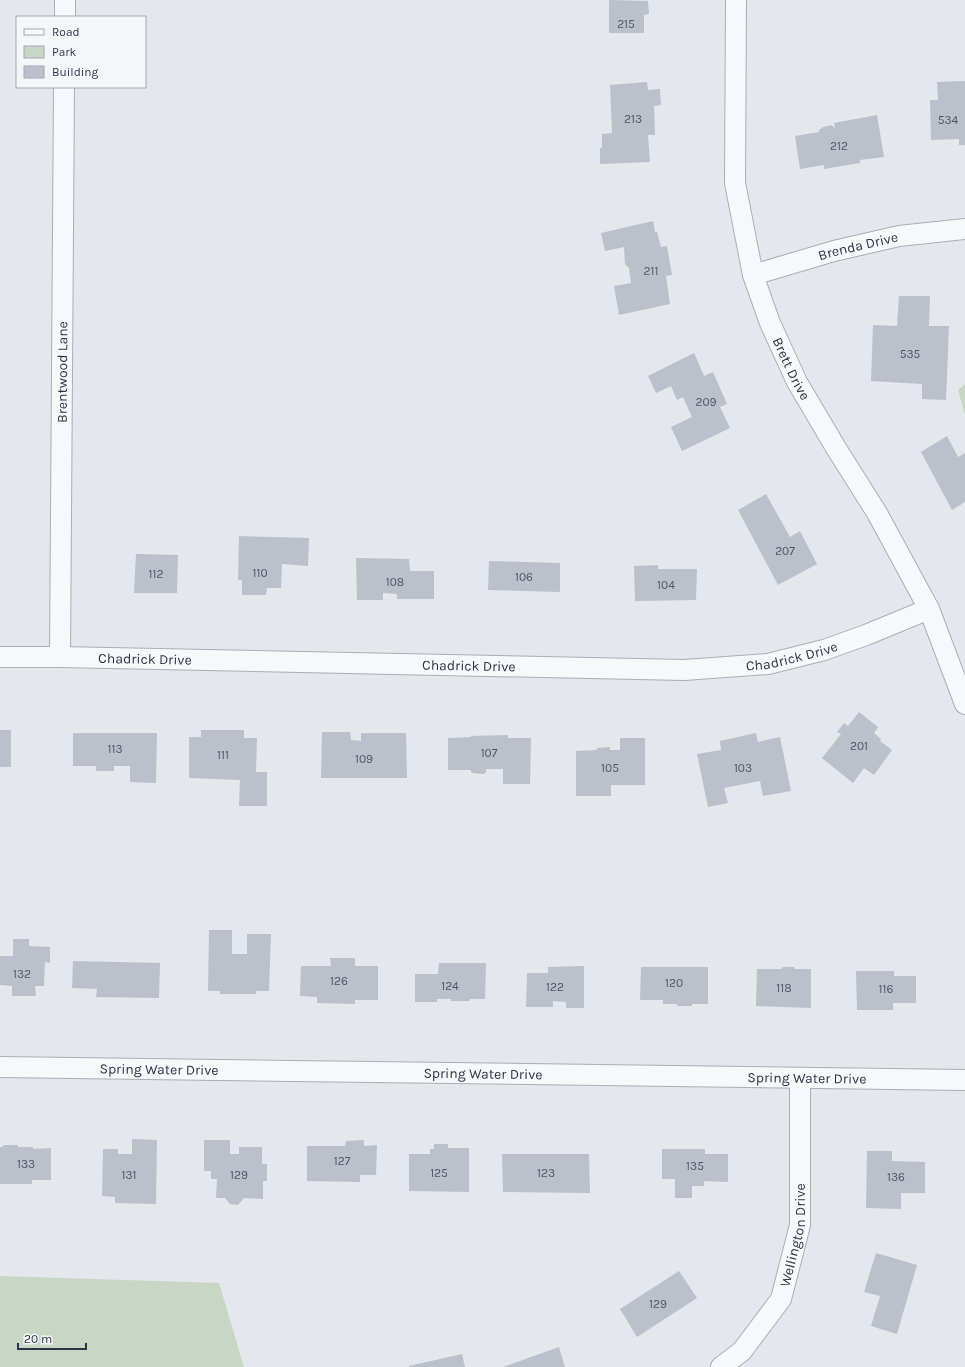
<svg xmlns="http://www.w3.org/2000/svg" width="965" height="1367" viewBox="0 0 965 1367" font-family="Karla,sans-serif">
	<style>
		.green { fill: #c9d6c5 }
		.building { fill: #bbc0ca }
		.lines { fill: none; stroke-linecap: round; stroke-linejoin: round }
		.minor-casing { stroke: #a9aeb7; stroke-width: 22 }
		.minor { stroke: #f7f8fa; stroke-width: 20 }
		.labels { text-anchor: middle; stroke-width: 4; stroke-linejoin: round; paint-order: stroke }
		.number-label { font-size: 12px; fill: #4f5766 }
		.street-label { font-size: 14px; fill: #2b3445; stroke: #f4f6f9 }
	</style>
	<rect width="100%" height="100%" fill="#e4e7ec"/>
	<path class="green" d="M965,384V415L958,390Z
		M0,1276L219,1283L244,1367H0Z"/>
	<path class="building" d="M609,0L648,1L649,14L644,15V33H609Z
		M965,81V145H959V139L931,140L930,100H938L937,82Z
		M647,82L648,90L660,89L661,105L654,106L655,135H648L650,162L600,164V148H602V134L612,133L610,85Z
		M877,115L884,157L860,160V163L824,169V165L800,169L795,136L819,132V130L823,127L831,125L835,128L834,123Z
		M653,221L655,232H657L661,247L667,246L672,275L666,276L670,304L619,315L614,286L631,283L629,268L625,264L624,247L605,251L601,233Z
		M899,296H930L929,326H949L946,400L922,399V384L871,381L873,325L897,326Z
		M694,353L704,376L713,372L727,404L720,407L730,428L682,451L671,427L692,417L683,397L677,400L671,386L656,393L648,376Z
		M947,436L958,457L965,453V502L952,510L921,452Z
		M766,494L790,537L800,531L817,564L778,585L738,510Z
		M239,536L309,538L308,566L282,564L281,588H267L266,595H242V580H238Z
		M136,554L178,555L177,593H134Z
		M356,558L409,559L410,571H434V599H397V594L383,593V600H357Z
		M489,561L560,563V592L488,590Z
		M658,565V569H697L696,600L635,601L634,566Z
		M859,712L878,727L874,733L881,739L880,741L892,750L874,775L864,768L853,783L822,758L841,734L837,732L844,723L848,726Z
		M0,730H11V767H0Z
		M201,730H244V738H257L256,772H267V806H239L240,780L189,778V737H201Z
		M322,732H350L351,740L361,741V733H406L407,778H321Z
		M73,733H157L156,783L130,782V766H114V771H96V766H73Z
		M756,733L758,742L780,737L791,791L763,796L760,781L724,788L728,803L708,807L697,754L721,750L720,741Z
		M508,735V738H531L530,784H503V769H486V772L484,774L473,773L471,772V770H448V738L471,737V736Z
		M620,738H645V785H611V796H576V751L597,750V748L610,747V750H620Z
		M209,930H232V954H247V934H271L269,991H256V994H220V991H208Z
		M13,939H29V946L50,947V963L45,962L44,986H35L36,996H12V986L0,985V956H13Z
		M330,958H355V966H378V1000H355V1004L317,1003V997L300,996L301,966H331Z
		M73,961L160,963L159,998L96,997L97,989L72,988Z
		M439,963H486L485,999H470L469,1001H451V999H437V1002H415V974H438Z
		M584,966V1008H566V1002L553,1001V1007H526L527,973H548V967Z
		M641,967H708V1004H692V1006H677V1004H663V1000H640Z
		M783,967H794L795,969H811V1008L756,1006L757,969H781Z
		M856,971H894V976H916V1003H893V1010H857Z
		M132,1139L157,1140L156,1204L115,1203V1197L102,1196L103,1149H118V1154H132Z
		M204,1140H230V1154H239V1147H262V1164H267V1181H263V1199L244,1198L238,1205L230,1204L225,1198H216L217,1179H211V1171H204Z
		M364,1140V1146L377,1145L376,1175H360V1182L307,1181V1146H345L346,1141Z
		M434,1144H448V1148H469V1192L409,1191V1154H430V1149H434Z
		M3,1145H18V1147H33V1149L51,1148V1180H32V1184H0V1147H3Z
		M662,1149H705V1154H728V1182L704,1181V1186H692V1198H675V1179H662Z
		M867,1151H892V1161L925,1162V1193H901V1209L866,1208Z
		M502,1154H589L590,1193L503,1192Z
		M876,1253L917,1265L897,1334L871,1326L880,1296L864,1292Z
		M679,1271L697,1298L637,1337L620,1309Z
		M559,1347L565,1367H503Z
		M462,1354L465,1367H409V1366Z"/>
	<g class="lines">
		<g class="minor-casing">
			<g id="minor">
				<path id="s1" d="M736,0L735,183L753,275L770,323L797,382L836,448L877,513L929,609L965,704"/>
				<path d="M65,17V0"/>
				<path id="s2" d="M753,275L834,251L899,236L965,229"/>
				<path id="s3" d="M0,657H60L684,670L768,664L824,650L866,635L929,609"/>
				<path id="s4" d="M60,657L64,87"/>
				<path id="s5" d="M0,1067L965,1080"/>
				<path id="s6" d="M721,1367L742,1351L781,1299L800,1225V1078"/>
			</g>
		</g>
		<use href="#minor" class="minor"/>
	</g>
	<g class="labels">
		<g class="number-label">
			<text x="626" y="28">215</text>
			<text x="633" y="123">213</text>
			<text x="948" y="124">534</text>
			<text x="839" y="150">212</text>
			<text x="651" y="275">211</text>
			<text x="910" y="358">535</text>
			<text x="706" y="406">209</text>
			<text x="785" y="555">207</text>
			<text x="260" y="577">110</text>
			<text x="156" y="578">112</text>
			<text x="524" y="581">106</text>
			<text x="395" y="586">108</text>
			<text x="666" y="589">104</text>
			<text x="859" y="750">201</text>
			<text x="115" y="753">113</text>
			<text x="489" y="757">107</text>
			<text x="223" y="759">111</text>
			<text x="364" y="763">109</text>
			<text x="610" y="772">105</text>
			<text x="743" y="772">103</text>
			<text x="22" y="978">132</text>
			<text x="339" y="985">126</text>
			<text x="674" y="987">120</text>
			<text x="450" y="990">124</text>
			<text x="555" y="991">122</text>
			<text x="784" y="992">118</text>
			<text x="886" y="993">116</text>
			<text x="342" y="1165">127</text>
			<text x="26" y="1168">133</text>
			<text x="695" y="1170">135</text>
			<text x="439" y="1177">125</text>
			<text x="546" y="1177">123</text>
			<text x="129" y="1179">131</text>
			<text x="239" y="1179">129</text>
			<text x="896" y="1181">136</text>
			<text x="658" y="1308">129</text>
		</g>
		<g class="street-label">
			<text dy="5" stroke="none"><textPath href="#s2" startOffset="109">Brenda Drive</textPath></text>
			<text dy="5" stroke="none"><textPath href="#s1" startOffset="378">Brett Drive</textPath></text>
			<text dy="5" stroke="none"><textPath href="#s4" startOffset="285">Brentwood Lane</textPath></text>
			<text dy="5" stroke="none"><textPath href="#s3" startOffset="793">Chadrick Drive</textPath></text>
			<text dy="5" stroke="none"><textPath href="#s3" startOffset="145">Chadrick Drive</textPath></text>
			<text dy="5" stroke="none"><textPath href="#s3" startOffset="469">Chadrick Drive</textPath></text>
			<text dy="5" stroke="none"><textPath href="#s5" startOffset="159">Spring Water Drive</textPath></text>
			<text dy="5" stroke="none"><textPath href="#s5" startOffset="483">Spring Water Drive</textPath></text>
			<text dy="5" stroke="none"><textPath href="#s5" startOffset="807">Spring Water Drive</textPath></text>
			<text dy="5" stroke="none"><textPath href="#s6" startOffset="157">Wellington Drive</textPath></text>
		</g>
	</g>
	<rect x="16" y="16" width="130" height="72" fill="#f4f6f9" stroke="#a4a8b1"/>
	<rect x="24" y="29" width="20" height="6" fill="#f7f8fa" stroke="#a4a8b1"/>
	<text x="52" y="36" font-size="12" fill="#2b3445">Road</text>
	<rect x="24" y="46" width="20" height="12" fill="#c9d6c5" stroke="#a4a8b1"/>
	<text x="52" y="56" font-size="12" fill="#2b3445">Park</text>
	<rect x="24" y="66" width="20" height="12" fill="#bbc0ca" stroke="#a4a8b1"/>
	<text x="52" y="76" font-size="12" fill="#2b3445">Building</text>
	<path d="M18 1343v6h68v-6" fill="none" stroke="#2b3445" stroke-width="2"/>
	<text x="24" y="1343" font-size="12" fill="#2b3445" stroke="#f4f6f9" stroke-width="3" paint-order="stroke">20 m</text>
</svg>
